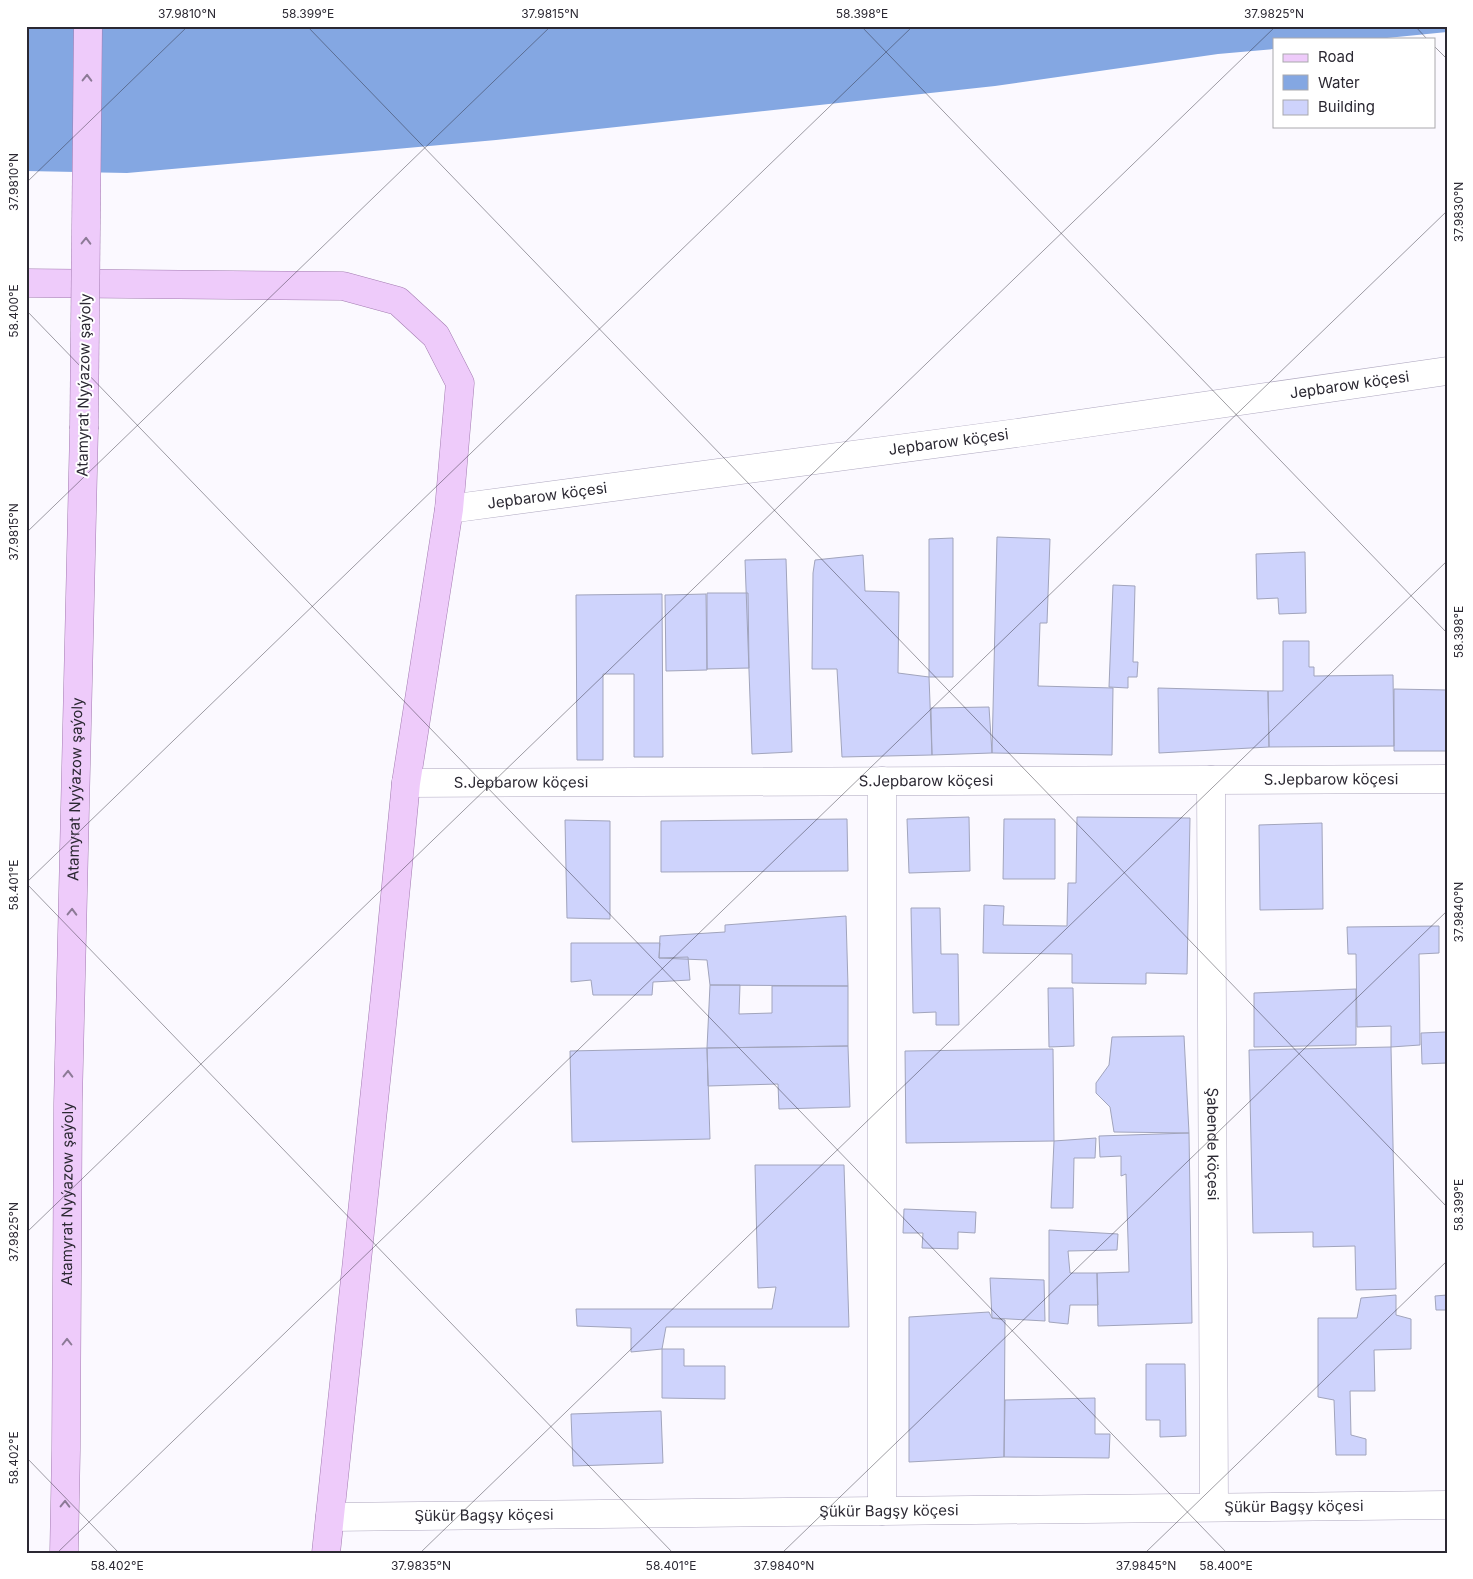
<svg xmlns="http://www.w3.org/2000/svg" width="1473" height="1579" viewBox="0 0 1473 1579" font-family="Inter,sans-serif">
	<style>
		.water { fill: #84a7e2 }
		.building { fill: #ced3fc; stroke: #a1a4bc }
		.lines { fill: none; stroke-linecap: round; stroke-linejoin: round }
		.minor-casing { stroke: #aea7bf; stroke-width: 29 }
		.tertiary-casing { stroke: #aea7bf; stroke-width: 29 }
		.primary-casing { stroke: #a37cb1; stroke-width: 29 }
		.minor { stroke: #fff; stroke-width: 28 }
		.tertiary { stroke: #fff; stroke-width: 28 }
		.primary { stroke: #eecbfa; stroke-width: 28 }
		.primary-bridge-casing { stroke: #a37cb1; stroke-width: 29; stroke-linecap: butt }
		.primary-bridge { stroke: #eecbfa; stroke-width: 28 }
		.oneway { stroke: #8c7a96 }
		.ticks { fill: none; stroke: #2b2832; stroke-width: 1; stroke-opacity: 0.45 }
		.labels { text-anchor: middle; stroke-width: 4; stroke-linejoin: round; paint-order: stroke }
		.street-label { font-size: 15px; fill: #2b2832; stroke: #fff }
		.neatline { fill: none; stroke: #2b2832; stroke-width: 2 }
		.ticks-label { font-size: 12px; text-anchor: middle; fill: #2b2832 }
	</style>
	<rect width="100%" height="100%" fill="#fbf9ff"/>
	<path class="water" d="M26,26H1447V32L1377,39H1274V49L1218,54L995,86L496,140L127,173L26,171Z"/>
	<path class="building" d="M997,537L1050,539L1047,623H1040L1038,686L1113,688L1112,755L992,753Z
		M953,538V677H929V539Z
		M1305,552L1306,613L1279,614L1278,598L1257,599L1256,554Z
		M863,555L865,591L899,592L898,673L929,677L932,755L842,757L837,669H812L813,573L815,560Z
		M786,559L792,752L752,754L745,560Z
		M1113,585L1135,586L1133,662H1138L1137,677H1128V688L1109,687Z
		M707,593H748L749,668L707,669Z
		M662,594L663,757H634V674H603V760H577L576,595Z
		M706,594L707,670L666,671L665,595Z
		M1283,641H1309V667H1314V676L1393,675L1394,746L1269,747L1268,691H1283Z
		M1158,688L1268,691L1269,747L1159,753Z
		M1394,689L1447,690V751H1394Z
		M989,707L992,753L932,755L931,708Z
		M969,817L970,871L909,873L907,819Z
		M1077,817L1190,818L1187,974L1146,973V984L1072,983V954L983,953L984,905L1004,906L1003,925L1067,926L1068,883H1076Z
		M847,819L848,871L661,872V821Z
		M1004,819H1055V879H1003Z
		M565,820L610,821V919L567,918Z
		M1322,823L1323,909L1260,910L1259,825Z
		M911,908H940L941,954H958L959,1025H936V1012L913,1013Z
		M846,916L848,986L710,985L707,960L659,958L660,936L725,932V925Z
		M1439,926V953L1419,954L1420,1045L1391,1047V1026L1357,1027L1356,954H1348L1347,927Z
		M571,943H660L659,958L688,957L690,980L653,982L652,995H593L591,980L571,982Z
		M710,985H740L739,1014L772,1013V986H848V1046L707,1048Z
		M1048,988H1073L1074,1046L1049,1047Z
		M1356,989V1045L1254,1047V993Z
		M1447,1032V1063L1422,1064L1421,1033Z
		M1184,1036L1189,1133L1114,1132L1110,1107L1096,1093V1083L1109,1065L1112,1037Z
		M848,1046L850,1107L779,1109L778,1084L708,1086L707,1048Z
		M1391,1047L1396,1289L1356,1290L1355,1246L1313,1247V1232L1253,1233L1249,1050Z
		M707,1048L710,1139L572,1142L570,1051Z
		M1053,1049L1054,1141L906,1143L905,1051Z
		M1189,1133L1192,1323L1098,1326L1097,1273L1129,1272L1126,1174L1121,1176V1156L1100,1157L1099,1136Z
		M1096,1138L1095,1158H1074L1073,1208H1051L1054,1141Z
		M755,1165H844L849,1327H666L662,1349L631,1352V1328L577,1326L576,1309H772L776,1287L758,1288Z
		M904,1209L976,1212L975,1233L958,1232V1249L922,1248L923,1233H903Z
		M1049,1230L1118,1234L1117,1250L1068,1251L1070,1273H1097L1098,1305H1070L1068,1324L1049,1322Z
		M990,1278L1044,1280L1045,1321L992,1318Z
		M1396,1295V1315L1411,1319V1349L1374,1350L1375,1391H1350L1351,1435L1366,1439V1455H1336L1334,1400L1318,1397V1318H1357L1361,1298Z
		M1447,1295V1310H1436L1435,1296Z
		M989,1312L992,1318L1005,1320L1004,1457L909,1462V1317Z
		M662,1349H684V1366H725V1399L662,1398Z
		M1146,1364H1185L1186,1436L1160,1437V1420H1146Z
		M1095,1398V1434H1110L1109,1458L1004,1457L1005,1400Z
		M661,1411L663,1463L573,1466L571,1414Z"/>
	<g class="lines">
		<g class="minor-casing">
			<g id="minor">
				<path id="s1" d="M1211,780L1214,1507"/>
				<path d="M882,781V1511"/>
				<path id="s2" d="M406,783L1447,779"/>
				<path id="s3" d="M330,1517L1447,1505"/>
			</g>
		</g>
		<g class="tertiary-casing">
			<g id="tertiary">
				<path id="s4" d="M449,509L1017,433L1447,371"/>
			</g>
		</g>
		<g class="primary-casing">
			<g id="primary">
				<path d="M26,283L343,286L398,301L436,336L460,383L449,509L406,783L388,968L326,1553"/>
				<path id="s5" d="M64,1553L66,1450L68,1103L84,429"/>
			</g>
		</g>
		<use href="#minor" class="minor"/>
		<use href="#tertiary" class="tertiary"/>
		<use href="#primary" class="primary"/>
		<g class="primary-bridge-casing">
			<path id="primary-bridge" d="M84,429L88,26"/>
		</g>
		<use href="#primary-bridge" class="primary-bridge"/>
	</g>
	<defs><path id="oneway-chevron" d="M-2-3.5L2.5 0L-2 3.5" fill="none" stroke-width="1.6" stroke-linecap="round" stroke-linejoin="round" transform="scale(1.25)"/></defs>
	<g class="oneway">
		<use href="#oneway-chevron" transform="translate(87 78) rotate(-89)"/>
		<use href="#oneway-chevron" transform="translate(86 241) rotate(-89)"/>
		<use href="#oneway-chevron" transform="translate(72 912) rotate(-89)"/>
		<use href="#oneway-chevron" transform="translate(68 1074) rotate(-89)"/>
		<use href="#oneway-chevron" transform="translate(67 1342) rotate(-90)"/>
		<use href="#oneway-chevron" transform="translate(65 1504) rotate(-89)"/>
	</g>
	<path class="ticks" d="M307,26L1447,1207M861,26L1447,633M1415,26L1427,39M1434,46L1447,59M26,183L188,26M26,310L1227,1553M26,533L551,26M26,883L673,1553M26,883L913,26M26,1233L1276,26M26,1457L119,1553M57,1553L1447,211M420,1553L1447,561M782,1553L1447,911M1145,1553L1447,1261"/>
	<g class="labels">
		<g class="street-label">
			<text transform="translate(84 385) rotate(-89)" y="5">Atamyrat Nyýazow şaýoly</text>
			<text dy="5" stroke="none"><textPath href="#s4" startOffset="909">Jepbarow köçesi</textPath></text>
			<text dy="5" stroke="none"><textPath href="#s4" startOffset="504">Jepbarow köçesi</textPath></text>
			<text dy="5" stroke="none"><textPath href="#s4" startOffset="99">Jepbarow köçesi</textPath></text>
			<text dy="5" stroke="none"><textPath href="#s2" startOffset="925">S.Jepbarow köçesi</textPath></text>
			<text dy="5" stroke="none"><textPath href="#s2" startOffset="520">S.Jepbarow köçesi</textPath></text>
			<text dy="5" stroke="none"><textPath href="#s2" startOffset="115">S.Jepbarow köçesi</textPath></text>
			<text dy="5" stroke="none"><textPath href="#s5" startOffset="764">Atamyrat Nyýazow şaýoly</textPath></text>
			<text dy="5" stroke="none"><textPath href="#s1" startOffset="364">Şabende köçesi</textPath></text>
			<text dy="5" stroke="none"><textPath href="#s5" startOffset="359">Atamyrat Nyýazow şaýoly</textPath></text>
			<text dy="5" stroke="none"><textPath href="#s3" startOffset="964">Şükür Bagşy köçesi</textPath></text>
			<text dy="5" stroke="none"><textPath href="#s3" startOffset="559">Şükür Bagşy köçesi</textPath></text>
			<text dy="5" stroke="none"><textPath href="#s3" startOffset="154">Şükür Bagşy köçesi</textPath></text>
		</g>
	</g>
	<rect width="1473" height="1579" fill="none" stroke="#ffffff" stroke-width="55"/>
	<rect x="1273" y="38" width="162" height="90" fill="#ffffff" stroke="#aaa9ad"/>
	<rect x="1283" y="54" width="25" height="8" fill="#eecbfa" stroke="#aaa9ad"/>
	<text x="1318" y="62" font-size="15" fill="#2b2832">Road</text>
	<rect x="1283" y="75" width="25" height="15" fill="#84a7e2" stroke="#aaa9ad"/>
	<text x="1318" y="88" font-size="15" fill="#2b2832">Water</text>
	<rect x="1283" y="100" width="25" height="15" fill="#ced3fc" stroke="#aaa9ad"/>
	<text x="1318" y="112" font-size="15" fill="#2b2832">Building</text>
	<rect x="28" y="28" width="1418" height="1524" class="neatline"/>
	<g class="ticks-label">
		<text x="187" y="18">37.9810°N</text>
		<text x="308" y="18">58.399°E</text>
		<text x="550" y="18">37.9815°N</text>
		<text x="862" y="18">58.398°E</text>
		<text x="1274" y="18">37.9825°N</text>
		<text transform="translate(14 182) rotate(-90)" y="4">37.9810°N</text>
		<text transform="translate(1459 212) rotate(-90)" y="4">37.9830°N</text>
		<text transform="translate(14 311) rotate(-90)" y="4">58.400°E</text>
		<text transform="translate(14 532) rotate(-90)" y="4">37.9815°N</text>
		<text transform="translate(1459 632) rotate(-90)" y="4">58.398°E</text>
		<text transform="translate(14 885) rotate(-90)" y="4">58.401°E</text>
		<text transform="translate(1459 912) rotate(-90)" y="4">37.9840°N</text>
		<text transform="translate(1459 1205) rotate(-90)" y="4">58.399°E</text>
		<text transform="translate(14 1232) rotate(-90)" y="4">37.9825°N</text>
		<text transform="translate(14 1458) rotate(-90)" y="4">58.402°E</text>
		<text x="117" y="1570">58.402°E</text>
		<text x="421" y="1570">37.9835°N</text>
		<text x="671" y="1570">58.401°E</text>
		<text x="784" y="1570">37.9840°N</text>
		<text x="1146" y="1570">37.9845°N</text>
		<text x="1226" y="1570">58.400°E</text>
	</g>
</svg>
